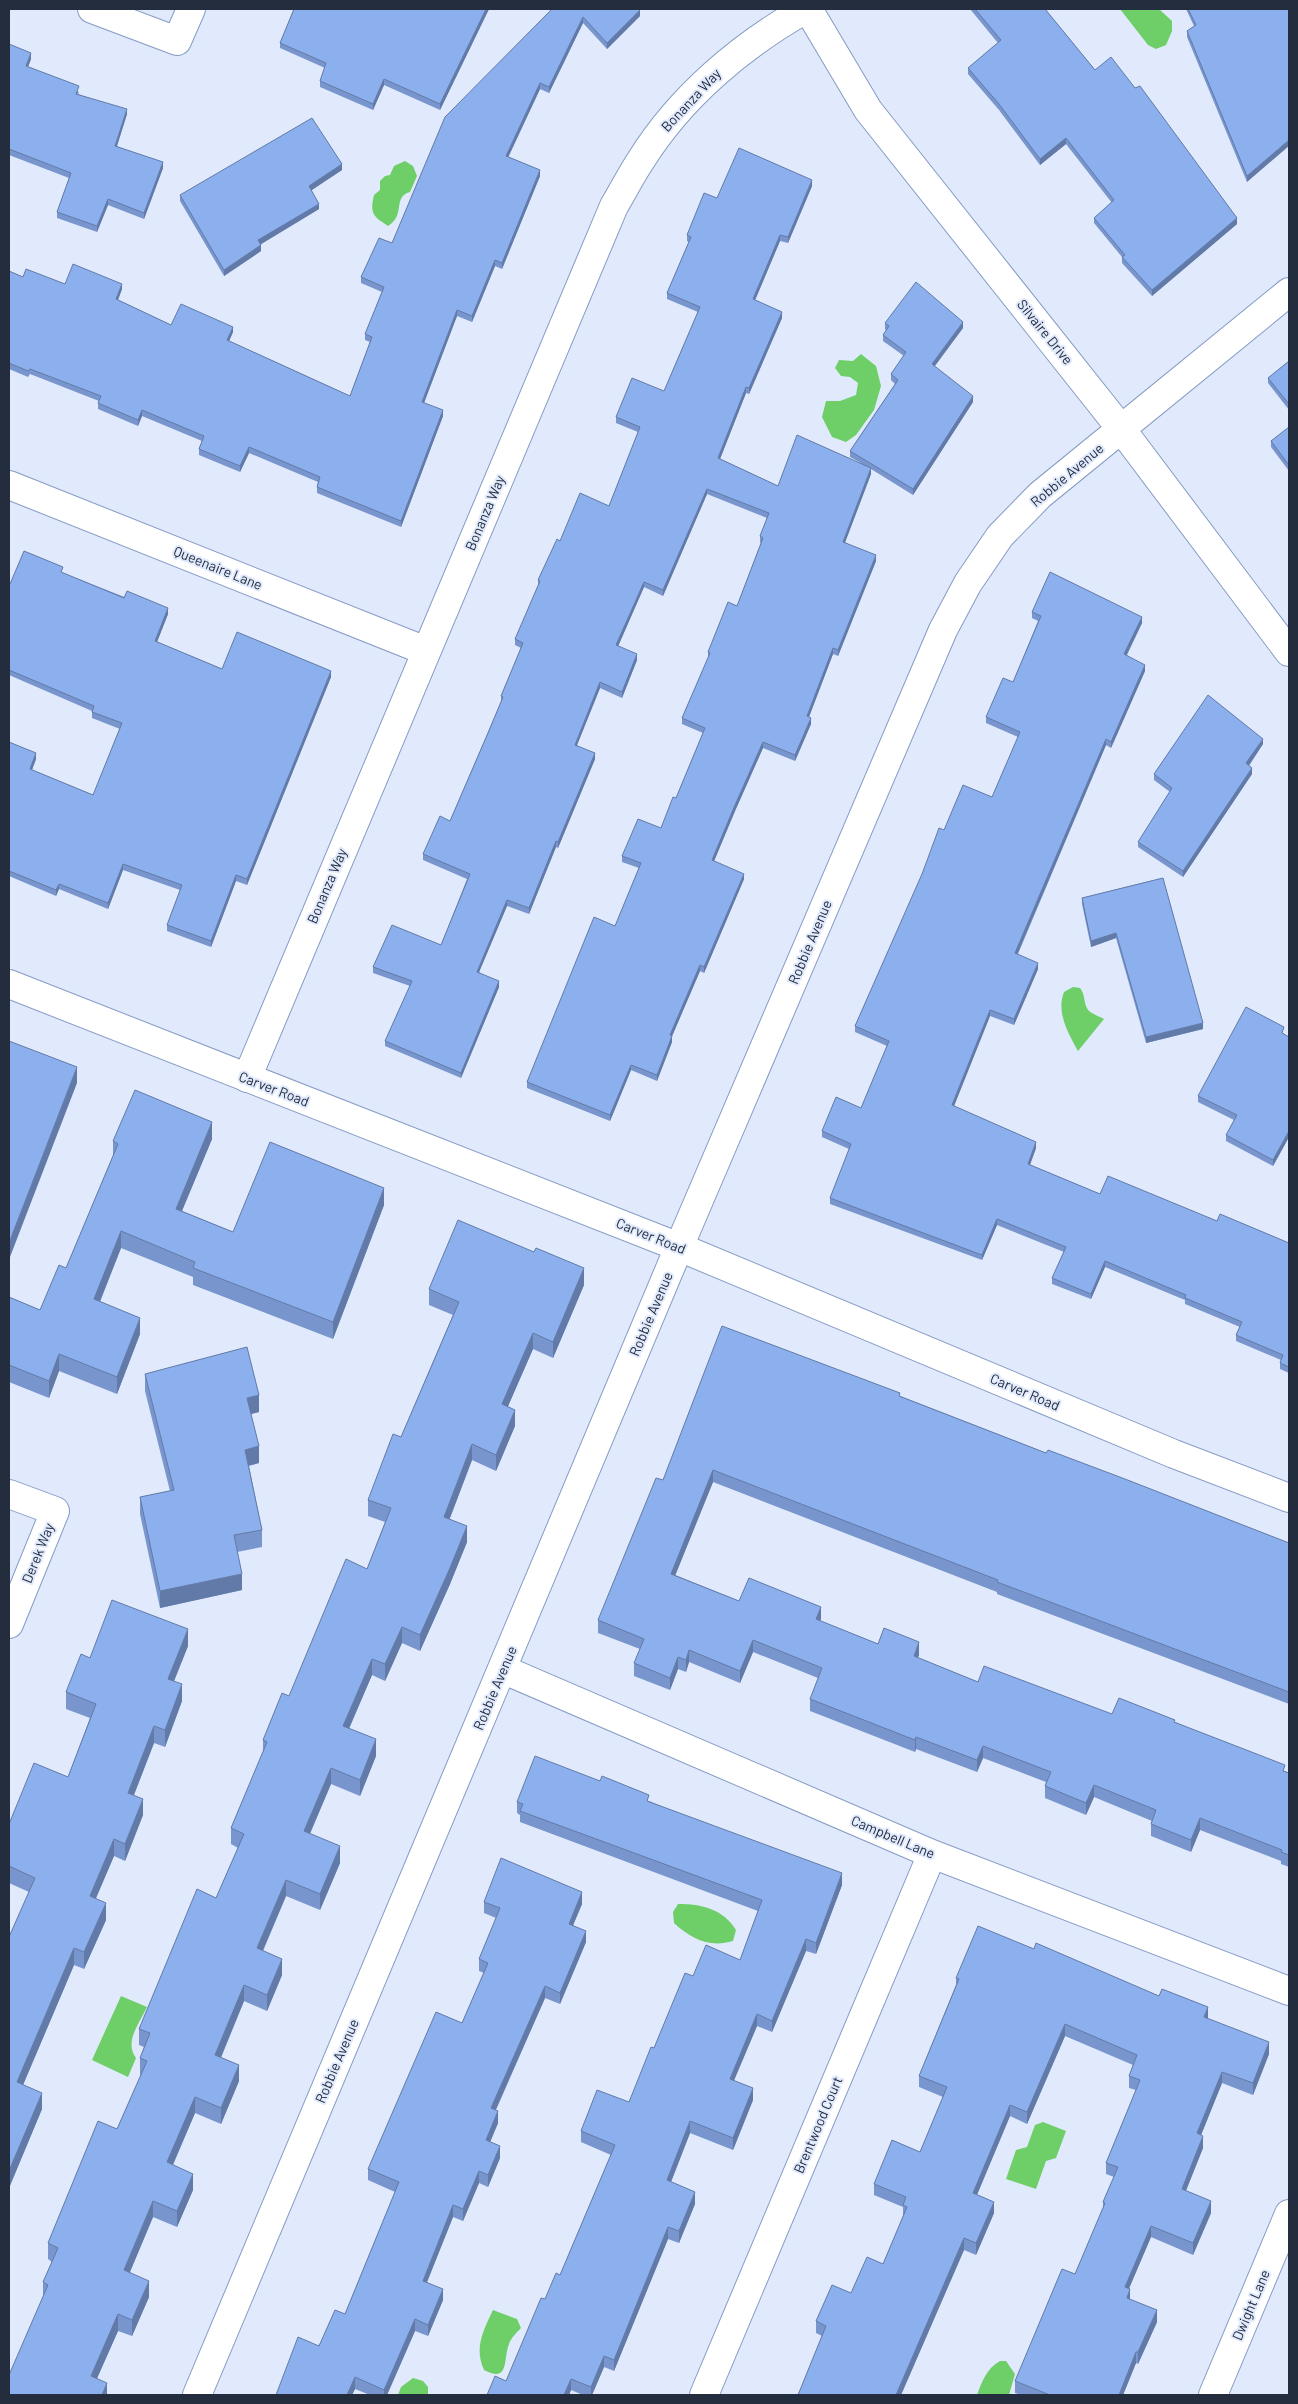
<svg xmlns="http://www.w3.org/2000/svg" width="1298" height="2404" viewBox="0 0 1298 2404" font-family="Barlow,sans-serif">
	<style>
		.water { fill: #6ece67 }
		.lines { fill: none; stroke-linecap: round; stroke-linejoin: round }
		.street-casing { stroke: #859bc4; stroke-width: 30 }
		.secondary-casing { stroke: #859bc4; stroke-width: 30 }
		.street { stroke: #fff; stroke-width: 28 }
		.secondary { stroke: #fff; stroke-width: 28 }
		.wall { fill: #7896cd }
		.shaded-wall { fill: #627aa7 }
		.building { fill: #8cafee; stroke: #627aa7 }
		.labels { text-anchor: middle; stroke-width: 4; stroke-linejoin: round; paint-order: stroke }
		.street-label { font-size: 14px; fill: #242d3e; stroke: #e0eafc }
	</style>
	<rect width="100%" height="100%" fill="#e0eafc"/>
	<path class="water" d="M1120,9H1159L1172,21V31L1166,45L1156,49L1148,45Z
		M405,161L413,166L417,176L410,192C392,197 406,215 388,226C372,216 370,213 374,195L380,190V181L385,176L390,175L394,166Z
		M861,354L876,366L881,386L874,410L856,435L846,442L832,437L822,417L826,401H840L856,395L858,383L850,377L841,376L835,368L839,360L853,361Z
		M1073,987L1080,988C1086,995 1083,1005 1089,1011C1093,1014 1100,1017 1104,1019L1078,1051C1068,1033 1056,1012 1064,992Z
		M678,1904C702,1904 723,1909 736,1930L733,1941C710,1948 691,1939 674,1923L673,1912Z
		M121,1996L147,2007C139,2024 124,2042 136,2058L128,2077L92,2060Z
		M1043,2122L1066,2131L1056,2158L1046,2161L1036,2189L1006,2179L1016,2150L1027,2147L1035,2125Z
		M493,2310L517,2319L521,2328C516,2333 511,2338 509,2344C503,2358 510,2384 484,2370C474,2348 483,2331 493,2310Z
		M1000,2361H1006L1015,2374L1009,2395H977C982,2381 987,2368 1000,2361Z
		M413,2378L423,2381L428,2387V2395H398L401,2387Z"/>
	<g class="lines">
		<g class="street-casing">
			<path id="street" d="M92,9L177,41L191,9
				M808,9L868,110L1122,430L1289,652
				M9,485L426,651
				M247,1078L614,206C623,191 631,175 641,160C681,96 742,45 806,9
				M9,1494L55,1511L9,1624
				M502,1669L932,1854L1289,1991
				M197,2395L679,1247L943,630L968,583L1000,536L1040,495L1289,292
				M704,2395L932,1854
				M1213,2395L1289,2214"/>
		</g>
		<g class="secondary-casing">
			<path id="secondary" d="M9,984L679,1247L1174,1454L1289,1498"/>
		</g>
		<use href="#street" class="street"/>
		<use href="#secondary" class="secondary"/>
	</g>
	<path class="wall" d="M294,9H489L440,110L384,85L373,110L320,87V81L325,68L280,48V43Z
		M552,9L640,16L607,49L583,23L549,93L540,89L508,157L540,176L502,269L495,266L472,322L457,316L424,403L443,416L401,527L317,493V487L318,482L249,453L240,472L199,455V449L202,441L142,416L138,426L98,409V403L99,401L30,374L28,377L9,369V271L23,277L65,284L122,289L118,300L171,325L233,332L229,341L350,396L370,342L365,340V334L382,292L361,283V277L392,243Z
		M970,9H1045L1095,70L1237,224L1152,296L1122,263V257L1094,223V218L1112,203L1066,144L1040,165L999,110L968,74V68L998,43Z
		M1186,9H1289L1247,182L1187,37V31L1194,26Z
		M9,44L31,59L28,67L79,92L78,94L127,114L117,146L163,168L144,219L108,205L97,232L57,218V212L69,178L9,155Z
		M342,170L311,190L319,209L261,244V251L224,276L180,201V195Z
		M812,186L788,243L780,241L755,300L782,318L749,394L746,393L720,459L778,486L861,463L850,457V451L895,384L891,380V374L904,356L883,341V335L886,330L885,329V323L963,328L934,366L973,402L913,495L871,469V474L845,542L876,561L838,656L833,654L809,717L811,724L795,761L763,748L735,811L714,861L744,879L704,973L700,971L672,1036V1042L657,1081L631,1070L610,1121L527,1088V1082L615,926L639,868L622,862V856L661,828L676,798L703,733L682,724V718L708,658V652L737,606L761,543L760,542V536L767,518L707,494L663,596L644,587L618,646L637,660L622,698L600,688L577,745L595,759L558,848L556,847L529,914L507,906L479,972L499,987L461,1078L385,1046V1041L410,986L373,973V967L441,945L467,879L423,860V854L450,821L501,702V696L521,648L515,645V639L538,586V580L560,541L609,506L638,432L616,423V417L664,391L698,312L667,299V293L689,242L687,241V235L717,198Z
		M1289,361V410L1268,383V378Z
		M1289,427V471L1271,447V441Z
		M63,573L168,614L157,642L222,669L331,677L247,885L236,881L211,947L167,931V925L180,890L123,870L108,909L59,889L56,896L9,876V742L36,759L32,770L93,795L120,729L92,718V711L9,675V584H10Z
		M1032,612L1142,623L1127,655L1145,671L1111,748L1106,745L1018,954L1038,969L1014,1025L990,1016L954,1106L1036,1148L1030,1165L1100,1194L1217,1221L1289,1243V1373L1280,1369V1363L1281,1360L1236,1341V1335L1240,1327L1185,1304V1300L1105,1267L1091,1299L1052,1284V1278L1064,1252L997,1225L982,1260L830,1204V1198L849,1149L822,1137V1131L861,1108L887,1046L855,1032V1026L944,830L992,797L1018,737L986,723V717L1013,682L1038,621L1032,618Z
		M1263,744L1249,766L1252,774L1183,877L1138,847V842L1170,792L1154,780V774Z
		M1163,878L1203,1029L1146,1043L1116,938L1091,947L1082,904V898Z
		M1284,1033V1034L1289,1037V1137L1273,1166L1226,1141V1135L1234,1120L1198,1102V1096Z
		M212,1139L182,1211L233,1232L384,1205L333,1339L193,1285V1277L121,1248L100,1302L140,1334L117,1394L59,1371L49,1398L9,1382V1297L40,1310L66,1268L113,1156V1141Z
		M584,1285L553,1358L533,1349L508,1406L515,1426L496,1471L472,1460L449,1520L467,1542L450,1584L420,1651L402,1643L385,1681L372,1675L349,1729L376,1756L360,1796L331,1784L310,1834L340,1863L320,1910L286,1896L263,1951L282,1975L267,2011L244,2001L221,2058L239,2081L221,2124L195,2113L173,2165L193,2190L177,2227L153,2217L130,2272L149,2297L132,2336L118,2331L97,2378L107,2395L43,2298V2282L52,2262L48,2259V2243L117,2129L141,2075H140V2058L144,2047L139,2045V2029L216,1898L238,1848L231,1844V1828L263,1753V1740L367,1569L385,1522L368,1516V1500L401,1437L453,1315L429,1305V1289Z
		M145,1374L259,1412L251,1414L259,1463L249,1466L262,1530V1547L237,1552L242,1590L160,1608L140,1514V1497L170,1491L145,1391Z
		M900,1396L1046,1453L1289,1543V1704L997,1594V1592L713,1482L675,1575L739,1601L821,1619L820,1621L878,1644L919,1655L917,1658L978,1682L1112,1714L1175,1722L1289,1773V1867L1281,1864V1861L1200,1830L1191,1852L1151,1836V1824L1152,1821L1094,1797L1086,1815L1045,1798V1786L1046,1782L983,1758L977,1772L916,1749L915,1752L810,1711V1699L818,1678L753,1652L740,1683L689,1662L686,1672L678,1669L670,1690L634,1676V1663L640,1649L598,1633V1620L663,1480Z
		M188,1646L174,1681L182,1701L165,1747L154,1743L134,1795L143,1815L125,1861L114,1856L96,1898L106,1920L84,1969L74,1965L23,2085L42,2109L9,2188V1937L29,1892L9,1883V1824L68,1777L90,1718L66,1709V1692L90,1658Z
		M649,1801L842,1885L816,1954L806,1951L772,2032L757,2026L734,2080L753,2100L733,2150L690,2133L671,2182L695,2204L679,2243L668,2239L614,2371L604,2367L592,2395H583L571,2390L569,2395H487L506,2381L545,2299L560,2275L611,2155L581,2142V2131L629,2102L654,2048L693,1976L740,1960L758,1911L520,1822V1815L517,1813V1802Z
		M484,1902L582,1904L573,1925L586,1942L560,2004L545,1998L496,2110L498,2123L490,2142L500,2158L488,2187L479,2183L463,2221L453,2217L427,2282L443,2300L428,2336L415,2331L387,2395H370L355,2389L352,2395H276L345,2314L395,2192L368,2180V2169L462,2023L484,1973L479,1971V1959L496,1918L484,1913Z
		M1034,1949L1207,2019L1269,2054L1253,2095L1222,2083L1201,2135L1203,2148L1186,2191L1211,2213L1193,2255L1151,2237L1129,2288L1130,2299L1157,2322L1138,2364L1136,2363L1123,2395H1021L1015,2393V2381L1075,2274L1103,2209V2202L1114,2177L1106,2174V2163L1136,2090L1129,2088V2076L1133,2065L1065,2036L1027,2124L1010,2116L977,2195L994,2213L976,2255L964,2250L901,2395H798L822,2336L816,2333V2321L851,2293L883,2264L903,2217V2207L874,2195V2184L920,2152L943,2097L919,2087V2076L956,1985V1978Z"/>
	<path class="shaded-wall" d="M486,9H489L440,110V104Z
		M640,10V16L607,49V43Z
		M583,17V23L549,93V87Z
		M31,53V59L26,72V66Z
		M384,79V85L373,110V104Z
		M540,83V89L506,162V156Z
		M127,109V114L115,152V146Z
		M1066,138V144L1040,165V159Z
		M1289,140V146L1247,182V176Z
		M163,162V168L144,219V213Z
		M342,164V170L309,192V186Z
		M540,170V176L502,269V263Z
		M812,180V186L788,243V237Z
		M108,199V205L97,232V226Z
		M319,204V209L258,246V240Z
		M1237,218V224L1152,296V290Z
		M780,235V241L753,305V299Z
		M261,245V251L224,276V270Z
		M495,260V266L472,322V316Z
		M122,284V289L116,305V299Z
		M457,310V316L422,408V402Z
		M782,312V318L749,394V388Z
		M963,322V328L932,370V364Z
		M233,327V332L227,346V340Z
		M746,387V393L718,464V458Z
		M973,396V402L913,495V489Z
		M142,410V416L138,426V420Z
		M443,410V416L401,527V521Z
		M249,447V453L240,472V466Z
		M871,468V474L843,548V542Z
		M707,489V494L663,596V590Z
		M876,555V561L838,656V650Z
		M644,582V587L616,651V645Z
		M168,608V614L155,647V641Z
		M1142,617V623L1124,660V654Z
		M833,648V654L807,722V716Z
		M637,654V660L622,698V692Z
		M1145,665V671L1111,748V742Z
		M331,671V677L247,885V879Z
		M600,682V688L575,750V745Z
		M811,718V724L795,761V755Z
		M1106,739V745L1015,959V953Z
		M1263,739V744L1246,769V763Z
		M763,742V748L735,811L712,866V860L735,805Z
		M36,753V759L30,775V769Z
		M595,753V759L558,848V842Z
		M1252,768V774L1183,877V871Z
		M556,841V847L529,914V908Z
		M123,864V870L108,909V903Z
		M744,874V879L704,973V967Z
		M236,875V881L211,947V941Z
		M59,884V889L56,896V890Z
		M507,900V906L477,977V972Z
		M1116,933V938L1091,947V941Z
		M1038,963V969L1014,1025V1019Z
		M700,965V971L670,1041V1035Z
		M499,981V987L461,1078V1073Z
		M990,1010V1016L952,1111V1105Z
		M1203,1023V1029L1146,1043V1037Z
		M672,1036V1042L657,1081V1075Z
		M631,1065V1070L610,1121V1115Z
		M77,1067V1083L10,1257V1263L9,1266V1243Z
		M212,1122V1139L176,1225V1209Z
		M1289,1131V1137L1273,1166V1160Z
		M1036,1142V1148L1028,1170V1164Z
		M384,1188V1205L333,1339V1322Z
		M997,1219V1225L982,1260V1255Z
		M121,1231V1248L94,1316V1299Z
		M1105,1261V1267L1091,1299V1294Z
		M584,1268V1285L553,1358V1342Z
		M140,1318V1334L117,1394V1377Z
		M533,1333V1349L502,1420V1404Z
		M59,1354V1371L49,1398V1381Z
		M259,1395V1412L247,1415V1398Z
		M515,1410V1426L496,1471V1455Z
		M472,1444V1460L444,1534V1517Z
		M259,1446V1463L245,1466V1450Z
		M713,1470V1482L671,1586V1574Z
		M467,1526V1542L450,1584L420,1651V1635Z
		M242,1574V1590L160,1608V1591Z
		M821,1607V1619L816,1632V1619Z
		M402,1627V1643L385,1681V1664Z
		M188,1629V1646L168,1696V1679Z
		M753,1640V1652L740,1683V1671Z
		M919,1642V1655L914,1669V1656Z
		M689,1650V1662L686,1672V1660Z
		M678,1657V1669L670,1690V1678Z
		M372,1659V1675L343,1742V1726Z
		M182,1684V1701L165,1747V1730Z
		M154,1726V1743L128,1810V1793Z
		M916,1737V1749L915,1752V1740Z
		M376,1739V1756L360,1796V1780Z
		M983,1746V1758L977,1772V1760Z
		M331,1768V1784L304,1847V1831Z
		M1094,1785V1797L1086,1815V1803Z
		M143,1799V1815L125,1861V1844Z
		M1200,1818V1830L1191,1852V1840Z
		M114,1839V1856L90,1912V1896Z
		M340,1846V1863L320,1910V1894Z
		M842,1873V1885L816,1954V1943Z
		M286,1880V1896L257,1964V1948Z
		M582,1892V1904L569,1935V1924Z
		M106,1903V1920L84,1969V1952Z
		M586,1931V1942L560,2004V1993Z
		M806,1939V1951L772,2032V2021Z
		M74,1948V1965L17,2099V2082Z
		M282,1959V1975L267,2011V1995Z
		M244,1985V2001L215,2071V2055Z
		M545,1986V1998L491,2120V2108Z
		M1208,2007V2018L1204,2029V2017Z
		M757,2014V2026L730,2090V2079Z
		M1065,2024V2036L1027,2124V2112Z
		M1269,2042V2054L1253,2095V2083Z
		M239,2065V2081L221,2124V2108Z
		M1222,2072V2083L1197,2145V2133Z
		M753,2088V2100L733,2150V2138Z
		M42,2093V2109L9,2188V2171Z
		M195,2097V2113L167,2178V2162Z
		M1010,2105V2116L973,2204V2193Z
		M498,2111V2123L486,2152V2140Z
		M690,2121V2133L667,2192V2180Z
		M1203,2136V2148L1182,2200V2189Z
		M500,2146V2158L488,2187V2175Z
		M479,2171V2183L463,2221V2209Z
		M193,2174V2190L177,2227V2211Z
		M695,2192V2204L679,2243V2231Z
		M153,2201V2217L124,2286V2270Z
		M1211,2201V2213L1193,2255V2243Z
		M994,2202V2213L976,2255V2243Z
		M453,2205V2217L423,2292V2281Z
		M1151,2226V2237L1125,2298V2287Z
		M668,2227V2239L614,2371V2360Z
		M964,2238V2250L901,2395H896Z
		M149,2281V2297L132,2336V2320Z
		M443,2289V2300L428,2336V2325Z
		M1130,2289V2300L1127,2298Z
		M1157,2310V2322L1138,2364V2352Z
		M118,2314V2331L91,2392V2376Z
		M415,2319V2331L387,2395H384V2390Z
		M1136,2352V2363L1123,2395H1119Z
		M604,2356V2367L592,2395H591V2387Z
		M355,2377V2389L352,2395H347Z
		M571,2379V2390L569,2395H564Z
		M107,2383V2395H102Z"/>
	<path class="building" d="M294,9H486L440,104L384,79L373,104L320,81L326,63L280,43Z
		M552,9H639L640,10L607,43L583,17L549,87L540,83L506,156L540,170L502,263L495,260L472,316L457,310L422,402L443,410L401,521L317,487L320,477L249,447L240,466L199,449L204,436L142,410L138,420L98,403L101,396L30,369L28,371L9,363V271L23,277L26,269L65,284L73,264L122,284L116,299L171,325L181,304L233,327L227,340L350,396L372,337L365,334L384,287L361,277L379,238L392,243L445,117Z
		M975,9H1045L1095,70L1111,57L1135,88L1140,86L1237,218L1152,290L1122,257L1125,255L1094,218L1114,200L1066,138L1040,159L999,104L968,68L1001,40Z
		M1188,9H1289V140L1247,176L1187,31L1196,25Z
		M9,44L31,53L26,66L79,86L76,94L127,109L115,146L163,162L144,213L108,199L97,226L57,212L71,173L9,149Z
		M312,118L342,164L309,186L319,204L258,240L261,245L224,270L180,195Z
		M739,148L812,180L788,237L780,235L753,299L782,312L749,388L746,387L718,458L778,486L797,435L871,468L843,542L876,555L838,650L833,648L807,716L811,718L795,755L763,742L735,805L712,860L744,874L704,967L700,965L670,1035L672,1036L657,1075L631,1065L610,1115L527,1082L594,917L615,926L641,863L622,856L638,819L661,828L673,797L676,798L705,728L682,718L710,653L708,652L728,602L737,606L763,538L760,536L769,513L707,489L663,590L644,582L616,645L637,654L622,692L600,682L575,745L595,753L558,842L556,841L529,908L507,900L477,972L499,981L461,1073L385,1041L412,981L373,967L392,925L441,945L470,874L423,854L440,816L450,821L488,733L503,697L501,696L523,643L515,639L540,581L538,580L557,539L560,541L580,493L609,506L640,427L616,417L632,378L664,391L700,307L667,293L691,237L687,235L704,193L717,198Z
		M916,282L963,322L932,364L973,396L913,489L850,451L898,380L891,374L906,352L883,335L889,326L885,323Z
		M1289,361V404L1268,378Z
		M1289,427V465L1271,441Z
		M24,551L63,567L61,572L124,598L127,591L168,608L155,641L222,669L237,632L331,671L247,879L236,875L211,941L167,925L182,885L123,864L108,903L59,884L56,890L9,871V742L36,753L30,769L93,795L122,723L92,712L94,706L9,670V584H10Z
		M1050,572L1142,617L1124,654L1145,665L1111,742L1106,739L1015,953L1038,963L1014,1019L990,1010L952,1105L1036,1142L1028,1164L1100,1194L1108,1176L1217,1221L1220,1214L1289,1243V1367L1280,1363L1283,1355L1236,1335L1242,1322L1185,1298L1186,1295L1105,1261L1091,1294L1052,1278L1066,1247L997,1219L982,1255L830,1198L851,1144L822,1131L836,1097L861,1108L889,1041L855,1026L922,874L939,828L944,830L963,785L992,797L1020,732L986,717L1003,678L1013,682L1041,616L1032,612Z
		M1208,695L1263,739L1246,763L1252,768L1183,871L1138,842L1172,788L1154,774Z
		M1163,878L1203,1023L1146,1037L1116,933L1091,941L1082,898Z
		M1246,1007L1284,1027L1282,1033L1289,1037V1131L1273,1160L1226,1135L1237,1115L1198,1096Z
		M9,1041L77,1067L9,1243Z
		M135,1090L212,1122L176,1209L233,1232L270,1142L384,1188L333,1322L193,1268L195,1262L121,1231L94,1299L140,1318L117,1377L59,1354L49,1381L9,1365V1297L40,1310L59,1265L66,1268L118,1144L113,1141Z
		M458,1220L534,1252L536,1248L584,1268L553,1342L533,1333L502,1404L515,1410L496,1455L472,1444L444,1517L467,1526L450,1568L420,1635L402,1627L385,1664L372,1659L343,1726L376,1739L360,1780L331,1768L304,1831L340,1846L320,1894L286,1880L257,1948L282,1959L267,1995L244,1985L215,2055L239,2065L221,2108L195,2097L167,2162L193,2174L177,2211L153,2201L124,2270L149,2281L132,2320L118,2314L91,2376L107,2383L102,2395H9V2375L48,2285L43,2282L58,2248L48,2243L98,2121L117,2129L147,2061L140,2058L150,2033L139,2029L197,1889L216,1898L244,1834L231,1828L267,1742L263,1740L282,1693L289,1696L346,1559L367,1569L391,1508L368,1500L393,1434L401,1437L459,1302L429,1289Z
		M722,1326L900,1393L899,1396L1046,1453L1048,1450L1125,1479L1289,1543V1692L997,1582L998,1580L713,1470L671,1574L739,1601L749,1578L821,1607L816,1619L878,1644L884,1628L919,1642L914,1656L978,1682L984,1666L1112,1714L1119,1698L1175,1720L1174,1722L1285,1765L1283,1771L1289,1773V1855L1281,1852L1282,1850L1200,1818L1191,1840L1151,1824L1156,1810L1094,1785L1086,1803L1045,1786L1051,1772L983,1746L977,1760L916,1737L915,1740L810,1699L822,1668L753,1640L740,1671L689,1650L686,1660L678,1657L670,1678L634,1663L644,1639L598,1620L656,1478L663,1480Z
		M247,1347L259,1395L247,1398L259,1446L245,1450L262,1530L234,1535L242,1574L160,1591L140,1497L174,1490L145,1374Z
		M112,1600L188,1629L168,1679L182,1684L165,1730L154,1726L128,1793L143,1799L125,1844L114,1839L90,1896L106,1903L84,1952L74,1948L17,2082L42,2093L9,2171V1937L35,1878L9,1866V1824L34,1763L68,1777L96,1704L66,1692L81,1654L90,1658Z
		M535,1756L600,1781L602,1776L649,1795L647,1801L842,1873L816,1943L806,1939L772,2021L757,2014L730,2079L753,2088L733,2138L690,2121L667,2180L695,2192L679,2231L668,2227L614,2360L604,2356L591,2387L571,2379L564,2395H487L495,2376L506,2381L541,2298L545,2299L556,2273L560,2275L615,2145L581,2131L597,2090L629,2102L651,2047L654,2048L685,1973L693,1976L706,1945L740,1960L762,1900L520,1811L523,1804L517,1802Z
		M501,1858L582,1892L569,1924L586,1931L560,1993L545,1986L491,2108L498,2111L486,2140L500,2146L488,2175L479,2171L463,2209L453,2205L423,2281L443,2289L428,2325L415,2319L384,2390L355,2377L347,2395H276L298,2337L319,2346L335,2310L345,2314L399,2182L368,2169L436,2012L462,2023L488,1963L479,1959L500,1908L484,1902Z
		M978,1926L1034,1949L1036,1943L1159,1996L1162,1989L1208,2007L1204,2017L1269,2042L1253,2083L1222,2072L1197,2133L1203,2136L1182,2189L1211,2201L1193,2243L1151,2226L1125,2287L1130,2289L1127,2298L1157,2310L1138,2352H1136L1119,2395H1050L1015,2381L1062,2269L1075,2274L1105,2203L1103,2202L1118,2167L1106,2163L1140,2080L1129,2076L1137,2055L1065,2024L1027,2112L1010,2105L973,2193L994,2202L976,2243L964,2238L896,2395H798L826,2326L816,2321L832,2285L851,2293L867,2257L883,2264L907,2207L903,2205L906,2197L874,2184L892,2140L920,2152L947,2087L919,2076L959,1979L956,1978Z"/>
	<g class="labels">
		<g class="street-label">
			<text transform="translate(691 100) rotate(-47)" y="5">Bonanza Way</text>
			<text transform="translate(1045 332) rotate(51)" y="5">Silvaire Drive</text>
			<text transform="translate(1067 475) rotate(-40)" y="5">Robbie Avenue</text>
			<text transform="translate(485 513) rotate(-67)" y="5">Bonanza Way</text>
			<text transform="translate(218 568) rotate(22)" y="5">Queenaire Lane</text>
			<text transform="translate(327 886) rotate(-67)" y="5">Bonanza Way</text>
			<text transform="translate(810 942) rotate(-67)" y="5">Robbie Avenue</text>
			<text transform="translate(274 1089) rotate(21)" y="5">Carver Road</text>
			<text transform="translate(651 1236) rotate(22)" y="5">Carver Road</text>
			<text transform="translate(651 1314) rotate(-67)" y="5">Robbie Avenue</text>
			<text transform="translate(1025 1392) rotate(23)" y="5">Carver Road</text>
			<text transform="translate(38 1553) rotate(-68)" y="5">Derek Way</text>
			<text transform="translate(495 1688) rotate(-67)" y="5">Robbie Avenue</text>
			<text transform="translate(893 1837) rotate(23)" y="5">Campbell Lane</text>
			<text transform="translate(337 2061) rotate(-67)" y="5">Robbie Avenue</text>
			<text transform="translate(818 2125) rotate(-67)" y="5">Brentwood Court</text>
			<text transform="translate(1251 2305) rotate(-67)" y="5">Dwight Lane</text>
		</g>
	</g>
	<rect width="1298" height="2404" fill="none" stroke="#242d3e" stroke-width="20"/>
</svg>
